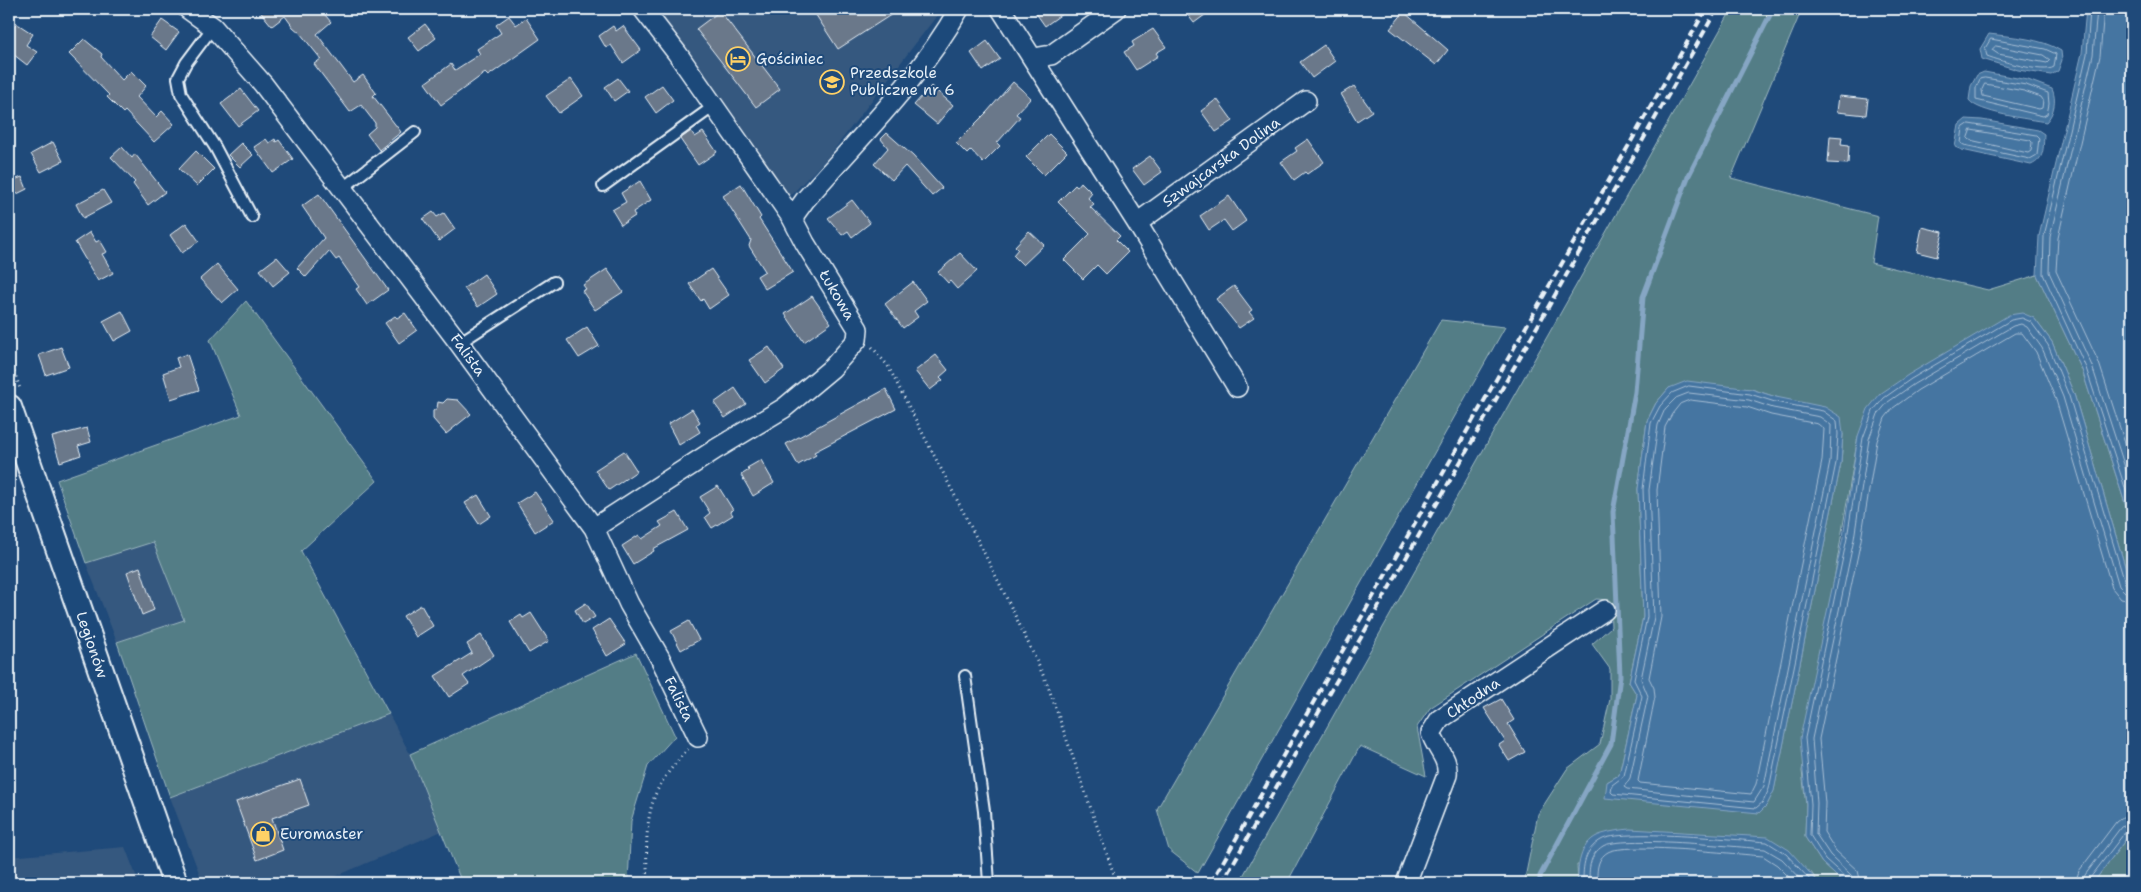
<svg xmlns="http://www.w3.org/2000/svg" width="2141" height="892" viewBox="0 0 2141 892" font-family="'Shantell Sans',sans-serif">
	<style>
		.built { fill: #36587f }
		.green { fill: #527d86; stroke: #9db7bf; fill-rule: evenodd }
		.water { fill: #4574a1; stroke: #86a6c4 }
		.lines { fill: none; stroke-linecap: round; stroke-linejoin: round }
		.shore { stroke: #a7bfd5; stroke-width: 1 }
		.stream { stroke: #86a6c4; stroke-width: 5 }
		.building { fill: #6b788a; stroke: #e8f1f8 }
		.service-casing { stroke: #e8f1f8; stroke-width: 14 }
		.minor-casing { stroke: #e8f1f8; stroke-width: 22 }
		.tertiary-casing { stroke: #e8f1f8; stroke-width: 28 }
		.path { stroke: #e8f1f8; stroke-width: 3; stroke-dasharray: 1 4; stroke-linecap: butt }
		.service { stroke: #1f4a7a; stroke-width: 10 }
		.minor { stroke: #1f4a7a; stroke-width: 19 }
		.tertiary { stroke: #1f4a7a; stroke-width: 24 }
		.rail { stroke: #e8f1f8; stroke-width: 4; stroke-dasharray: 8 4; stroke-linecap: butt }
		.labels { text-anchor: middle; stroke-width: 4; stroke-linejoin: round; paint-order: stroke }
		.poi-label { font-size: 15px; fill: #e8f1f8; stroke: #1f4a7a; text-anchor: start }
		.street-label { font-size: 15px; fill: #e8f1f8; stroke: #1f4a7a }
	</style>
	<rect width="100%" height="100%" fill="#1f4a7a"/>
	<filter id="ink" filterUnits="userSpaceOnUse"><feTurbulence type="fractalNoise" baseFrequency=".02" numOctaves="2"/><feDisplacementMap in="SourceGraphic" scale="10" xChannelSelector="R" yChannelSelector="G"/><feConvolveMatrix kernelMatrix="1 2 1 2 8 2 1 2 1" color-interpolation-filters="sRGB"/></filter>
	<g filter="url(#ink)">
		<path class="built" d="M656,9H942L829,156L790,196Z
			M153,542L184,621L117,642L86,563Z
			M389,714L410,754L442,831L320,883H203L170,797Z
			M125,847L139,883H9V857Z"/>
		<path class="green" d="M1732,9H1802L1731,178L1878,216L1871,263L1988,290L2037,275L2082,370L2132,525V590L2074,394L2052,342L2034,318L1858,436L1802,771L1806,804L1805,837L1822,863L1844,883H1819L1810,871L1577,865L1578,883H1524L1538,814L1567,769L1600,744L1610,699V669L1592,644L1611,627L1610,600L1596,599L1430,708L1417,727L1426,776L1360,746L1287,883H1239ZM1669,388L1751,389L1776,397L1843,434L1841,463L1774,790L1767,805L1759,813L1607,782L1619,775L1637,695L1629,682L1643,617L1638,489L1647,421L1656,403Z
			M246,301L377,481L301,551L389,714L170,797L117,642L184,620L153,542L86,563L57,480L241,415L210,340Z
			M1441,320L1505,327L1198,873L1169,850L1157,809Z
			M636,653L675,736L648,766L631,821L628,883H462L410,754Z
			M2132,831V869L2121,883H2093Z"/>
		<path class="water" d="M2086,9H2132V525L2082,370L2037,275L2039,236L2082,53Z
			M1989,34C2012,37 2041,38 2061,51L2062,60L2058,71L2051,75L2018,70L1982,59L1980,49Z
			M1984,72L2028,80L2052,89C2057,100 2054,114 2046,122C2029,119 1978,113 1969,100L1971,86L1977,75Z
			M1966,119L1982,120L2038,130L2044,134C2043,148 2045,159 2031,165L1962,150L1955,147L1959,125Z
			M2022,313L2034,318L2052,342L2074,394L2132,590V831L2093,883H1844L1822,863L1805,837L1806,804L1800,738L1843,537L1858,436L1868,409L1880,394L1908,375L2009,315Z
			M1687,381L1751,389L1776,397L1825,407L1841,417L1843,434L1841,463L1774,791L1767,805L1759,813L1605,798L1607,782L1619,775L1637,695L1629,682L1643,617L1638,489L1647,421L1656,403L1669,388Z
			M1630,829L1768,837L1789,850L1819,883H1578C1577,864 1581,840 1602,834C1611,831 1621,830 1630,829Z"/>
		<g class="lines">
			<path class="shore" d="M2090,9L2087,54L2044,236L2043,274L2086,368L2132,509
				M2097,9L2093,55L2050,237L2049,272L2092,366L2132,489
				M2104,9L2100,56L2058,238L2056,271L2099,363L2132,465
				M1991,39L2045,49L2056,54L2054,67C2044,74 2000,61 1987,56L1985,49Z
				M1996,46L2043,55L2050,60L2047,63L1998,54L1992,50Z
				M1985,78L2026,85L2048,93L2049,104L2047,114L2043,116L1976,100V88L1980,79Z
				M1985,84L2024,91L2041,97L2043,100L2042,108L2039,109L1983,96L1982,90Z
				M1969,124L2036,135L2039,138L2037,155L2030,159L1964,145L1961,143L1963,128Z
				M1971,130L2030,140L2032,142L2031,151L2028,153L1970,140L1968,138Z
				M1689,386L1750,394L1775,402L1823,411L1837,421L1838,434L1836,463L1769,789L1763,802L1756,808L1613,794L1611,792L1612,785L1624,776L1642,696L1634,680L1647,617L1643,489L1651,423L1660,406L1672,393Z
				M1689,393L1749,400L1773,408L1820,417L1831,425L1830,462L1764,786L1754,802L1627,789L1624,787L1630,778L1648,696L1641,679L1654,617L1649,490L1658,425L1665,409L1676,398Z
				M1690,400L1747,407L1771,415L1818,424L1824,429L1822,461L1756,784L1751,794L1640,783L1638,781L1655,697L1654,688L1649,678L1661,617L1657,490L1665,427L1672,414L1680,404Z
				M1583,883C1583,865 1584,850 1601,840C1620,828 1738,840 1767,842L1786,854L1813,883
				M1589,883C1589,868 1589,855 1603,846C1621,835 1738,847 1765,849L1782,859L1805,883
				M1597,883C1597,872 1596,859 1608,852C1626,842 1736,854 1763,856L1777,865L1795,883
				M1847,883L1846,878L1825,859L1810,835L1811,804L1805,738L1847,538L1863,438L1873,411L1884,398L1911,379L2011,320L2022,318L2031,322L2048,345L2069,396L2125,583L2128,587L2132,588
				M1854,883L1851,875L1830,855L1816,834L1817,803L1812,739L1854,539L1869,439L1878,414L1888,402L1914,384L2013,326L2021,324L2027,327L2042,348L2063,397L2119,586L2125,592L2132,594
				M1861,883L1858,871L1836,851L1824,832L1825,803L1819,739L1861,540L1877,441L1885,418L1893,408L1918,390L2015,333H2022L2036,352L2056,400L2112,588L2121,599L2132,601
				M2075,883L2079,871L2116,822L2124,816L2132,815
				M2083,883L2085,875L2121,827L2132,823
				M2089,883L2090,878L2126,831L2132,829"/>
			<path class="stream" d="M1540,883V876L1611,744L1620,676L1613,512L1635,392L1643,297L1688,177L1773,9"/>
		</g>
		<path class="building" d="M258,9H320L331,22L317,34L353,82L363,75L376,93L373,96L401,132L379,150L367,134L375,127V123L361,105L350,112L314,64L321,59L300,33L293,27L285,16L272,26Z
			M812,9H900L838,49Z
			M1033,9H1069L1045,26Z
			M1183,9H1213L1194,23Z
			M720,11L780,89L756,107L696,29Z
			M1404,12L1448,50L1436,65L1390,29Z
			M509,16L516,25L526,18L540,39L488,76L485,73L441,105L425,83L451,64L455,70L480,54L477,49L501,33L496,25Z
			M162,20L179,32L166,50L150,37Z
			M16,23L33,34L26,45L37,52L27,65L9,51V33Z
			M425,24L436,38L419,51L408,37Z
			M613,26L616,31L623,26L641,50L623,63L611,45L606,48L599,36Z
			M1153,29L1166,47L1156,53L1158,56L1136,70L1124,52L1134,46L1132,42Z
			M84,39L102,54L101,57L122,80L131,71L146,86L137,97L156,117L162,111L174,124L154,142L125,111L123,113L107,97L109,95L69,54Z
			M987,41L1000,59L983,71L971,53Z
			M1324,45L1335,61L1312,78L1300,62Z
			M618,78L628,91L614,101L605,87Z
			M571,79L583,96L559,113L546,96Z
			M1013,82L1031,98L1016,114L1020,117L997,143L1000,146L983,163L971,150L967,154L956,143L987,112Z
			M662,85L673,100L656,113L645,97Z
			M931,86L953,105L937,124L914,105Z
			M1354,86L1372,111L1357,121L1341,94Z
			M241,89L258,111L238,126L221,104Z
			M1839,96L1868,99L1866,115L1837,112Z
			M1217,99L1233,121L1216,132L1201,111Z
			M691,131L695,137L703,132L717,152L698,165L680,139Z
			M887,133L913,156L942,188L932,196L905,166L892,180L874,164L888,148L881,139Z
			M1049,134L1067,152L1044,175L1026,157Z
			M1830,136L1842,137L1841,144L1849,145L1848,164L1828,163Z
			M266,139L269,143L275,139L276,142L279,140L293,159L273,173L254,147Z
			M1308,139L1324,162L1307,174L1305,172L1294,180L1281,162L1297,151L1295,148Z
			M53,142L63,161L41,172L31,154Z
			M241,143L253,155L240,167L228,155Z
			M122,147L132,158L135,154L165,192L148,205L133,184L135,182L111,157Z
			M196,151L214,169L197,186L179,169Z
			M1150,156L1162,172L1144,185L1132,169Z
			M22,177L27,189L9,198V182Z
			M640,181L651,200L633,212L635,216L621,225L612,210L626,202L621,193Z
			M1081,182L1092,193L1088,198L1094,204L1090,207L1120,236L1116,240L1128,252L1106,274L1097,265L1083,279L1064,260L1090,234L1058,202L1075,185L1077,187Z
			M741,184L761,217L759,219L793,272L765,289L757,276L765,271L749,246L751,240L723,196Z
			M103,190L111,203L83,218L76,204Z
			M319,194L388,290L367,305L356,289L359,287L343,264L339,258L336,260L329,251L306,277L297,268L324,238L302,206Z
			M1229,196L1246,221L1232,231L1224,220L1209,230L1200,216Z
			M852,200L870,223L852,237L848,231L842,235L828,218Z
			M433,212L437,217L444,213L455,229L439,241L423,219Z
			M186,223L199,241L182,253L170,235Z
			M1922,227L1943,232L1937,257L1917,252Z
			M1029,231L1044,245L1023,265L1013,255L1018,249L1015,246Z
			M90,232L96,242L100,240L107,252L102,254L113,273L98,281L75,242Z
			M960,253L977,271L957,289L950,281L948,283L938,272Z
			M277,257L290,272L273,286L260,270Z
			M217,264L238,289L222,303L200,279Z
			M607,269L623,292L595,310L582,291L586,289L583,285Z
			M711,269L729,295L709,309L703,299L701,301L689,284Z
			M484,274L497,294L478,307L464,288Z
			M913,282L927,301L914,311L918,317L903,328L885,304Z
			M1234,286L1252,310L1249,312L1254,318L1239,328L1216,299Z
			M812,296L831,323L804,342L785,314Z
			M122,311L132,331L114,341L103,321Z
			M405,313L417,330L399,343L385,323L395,316L397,318Z
			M587,327L599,346L579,358L567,340Z
			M61,347L69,367L46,375L39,355Z
			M769,347L784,369L765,383L749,360Z
			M187,354L199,390L171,399L163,373L179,367L176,358Z
			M936,355L948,370L940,377L943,380L930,390L915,371Z
			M735,388L746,404L725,418L714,403Z
			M886,389L896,409L814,452L816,455L798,465L786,444Z
			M447,399L458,400L471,414L446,434L433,419V411L437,408L438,402L443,403Z
			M692,409L700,422L696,425L700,432L679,445L668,424Z
			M87,428L91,442L78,446L81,455L60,462L52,437Z
			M624,451L637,471L609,490L595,470Z
			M761,460L774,483L753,496L741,475L749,470L747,468Z
			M718,486L733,510L730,511L733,515L712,528L705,517L710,513L700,497Z
			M535,492L554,520L535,532L517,503Z
			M478,495L491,516L479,524L465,503Z
			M677,512L688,530L653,549L654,551L633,564L622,546L639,535L642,539L662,526L659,522Z
			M140,567L154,610L142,615L127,572Z
			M586,603L595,617L583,624L575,610Z
			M421,605L433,626L416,637L403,616Z
			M531,613L549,641L529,653L510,622L521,615L523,618Z
			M609,619L626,644L607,656L592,630Z
			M689,621L699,640L681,650L671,631Z
			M481,635L494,655L463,676L469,684L449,697L435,676L472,653L467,644Z
			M1501,699L1514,720L1508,724L1525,752L1509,761L1499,745L1505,741L1484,708Z
			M300,779L309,805L272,818L283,850L257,860L236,802Z"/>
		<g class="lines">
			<g class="service-casing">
				<path id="service" d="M213,27L186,63L178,78L181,94L215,147L252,217
					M603,186L714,106
					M343,188L415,132
					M459,343L554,282
					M965,676L984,811L989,883"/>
			</g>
			<g class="minor-casing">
				<path id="minor" d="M188,9L213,27L263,84L459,343L594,528L629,604L660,658L698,737
					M1001,9L1137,223L1237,387
					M1034,58L1051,55L1116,9
					M792,218L805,200C858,139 919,80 959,9
					M1137,223L1306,101
					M594,528L716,449L784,408L832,368L857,340L858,329L805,243L792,218L677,53L643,9
					M1406,883L1447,775C1449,758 1436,749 1431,733L1440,719L1605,610"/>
			</g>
			<g class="tertiary-casing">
				<path id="tertiary" d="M9,407L175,883"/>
			</g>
			<path class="path" d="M872,347L888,366C942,472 999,577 1048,686L1117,883
				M9,358L21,391
				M648,883C646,856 645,827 653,801C659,781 675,764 688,749"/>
			<use href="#service" class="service"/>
			<use href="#minor" class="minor"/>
			<use href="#tertiary" class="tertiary"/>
			<path class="rail" d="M1211,883L1706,9
				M1222,883L1717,9"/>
		</g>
	</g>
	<defs>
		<g id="hotel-ring" transform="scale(1.25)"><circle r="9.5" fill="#1f4a7a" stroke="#ffd166" stroke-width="1.5"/><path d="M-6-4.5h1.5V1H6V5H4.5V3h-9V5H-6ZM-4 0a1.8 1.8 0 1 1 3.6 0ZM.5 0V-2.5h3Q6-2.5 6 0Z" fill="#ffd166"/></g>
		<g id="school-ring" transform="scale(1.25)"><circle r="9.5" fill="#1f4a7a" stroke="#ffd166" stroke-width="1.5"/><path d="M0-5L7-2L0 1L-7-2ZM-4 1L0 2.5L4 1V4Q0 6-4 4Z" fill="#ffd166"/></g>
		<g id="shop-ring" transform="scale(1.25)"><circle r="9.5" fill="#1f4a7a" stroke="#ffd166" stroke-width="1.5"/><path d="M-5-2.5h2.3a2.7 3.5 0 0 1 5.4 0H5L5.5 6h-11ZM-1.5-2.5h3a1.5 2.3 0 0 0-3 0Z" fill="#ffd166"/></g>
	</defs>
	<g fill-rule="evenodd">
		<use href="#hotel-ring" x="738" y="59"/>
		<use href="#school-ring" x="832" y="82"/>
		<use href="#shop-ring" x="263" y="834"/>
	</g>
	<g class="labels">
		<g class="poi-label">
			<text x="756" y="64">Gościniec</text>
			<text x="850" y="78">Przedszkole<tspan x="850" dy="17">Publiczne nr 6</tspan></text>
			<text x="280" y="839">Euromaster</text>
		</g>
		<g class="street-label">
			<text transform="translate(1221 162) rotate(-36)" y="5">Szwajcarska Dolina</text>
			<text transform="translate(837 295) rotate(59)" y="5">Łukowa</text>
			<text transform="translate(468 355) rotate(54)" y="5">Falista</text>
			<text transform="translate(92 645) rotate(71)" y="5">Legionów</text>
			<text transform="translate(1473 698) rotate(-34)" y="5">Chłodna</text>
			<text transform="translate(679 699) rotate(64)" y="5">Falista</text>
		</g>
	</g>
	<rect width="2141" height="892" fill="none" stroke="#1f4a7a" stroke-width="30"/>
	<rect x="15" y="15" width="2111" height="862" fill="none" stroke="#e8f1f8" stroke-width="2" filter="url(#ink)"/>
</svg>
